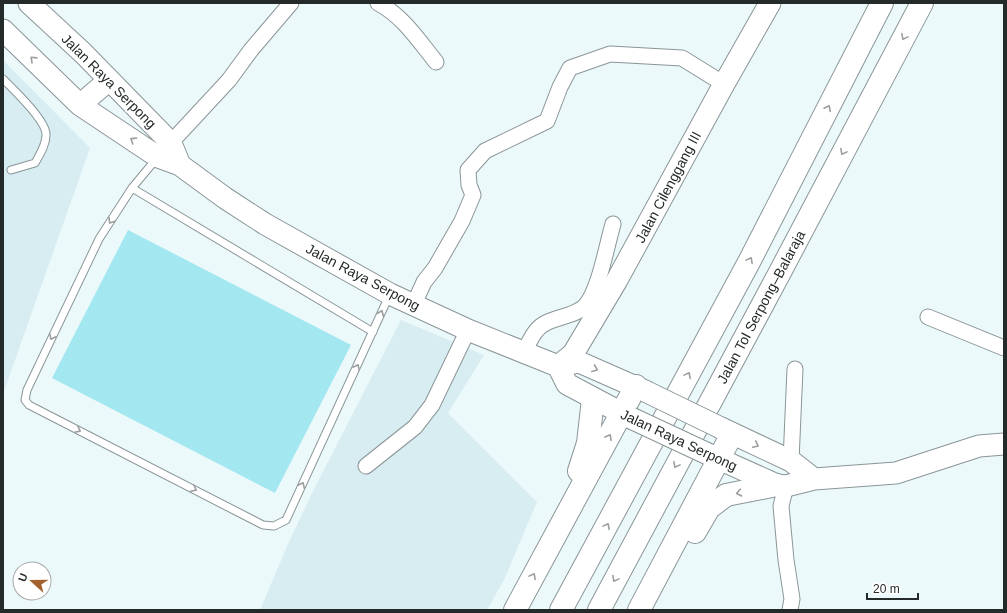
<svg xmlns="http://www.w3.org/2000/svg" width="1007" height="613" viewBox="0 0 1007 613" font-family="Arial,sans-serif">
	<style>
		.built { fill: #d7edf1 }
		.green { fill: #a3e7f0 }
		.lines { fill: none; stroke-linecap: round; stroke-linejoin: round }
		.lane-casing { stroke: #8a9597; stroke-width: 9 }
		.street-casing { stroke: #8a9597; stroke-width: 17 }
		.secondary-casing { stroke: #8a9597; stroke-width: 23 }
		.highway-casing { stroke: #8a9597; stroke-width: 24 }
		.lane { stroke: #fff; stroke-width: 7 }
		.street { stroke: #fff; stroke-width: 15 }
		.secondary { stroke: #fff; stroke-width: 21 }
		.highway { stroke: #fff; stroke-width: 22 }
		.secondary-bridge-casing { stroke: #8a9597; stroke-width: 23; stroke-linecap: butt }
		.secondary-bridge { stroke: #fff; stroke-width: 21 }
		.oneway { stroke: #9c9f9f }
		.labels { text-anchor: middle; stroke-width: 4; stroke-linejoin: round; paint-order: stroke }
		.street-label { font-size: 14px; fill: #24292a; stroke: #fff }
	</style>
	<rect width="100%" height="100%" fill="#ecf9fb"/>
	<path class="built" d="M3,60L90,148L3,394Z
		M401,320L484,355L448,413L537,502L504,580L487,610H260L288,544L313,491Z"/>
	<path class="green" d="M128,230L351,345L275,493L52,378Z"/>
	<g class="lines">
		<g class="lane-casing">
			<path id="lane" d="M3,79C13,89 47,121 46,135C46,145 40,154 35,163L11,170
				M157,158L132,188L99,239L27,390L25,400L29,405L263,525L274,526L286,520L389,296
				M132,188L373,332"/>
		</g>
		<g class="street-casing">
			<path id="street" d="M378,3C403,16 419,41 436,62
				M164,150L229,80L251,50L291,3
				M414,304L424,282L435,268L462,221L473,195L469,185L468,170L485,151L547,121L560,87L570,68L610,54L682,58L724,84
				M928,317L1004,348
				M524,352C528,345 531,337 536,331C547,316 572,319 585,306C599,291 607,244 613,224
				M791,461L795,369
				M366,466L415,427L432,405L468,330
				M786,486L781,506L786,560L792,599L790,610"/>
		</g>
		<g class="secondary-casing">
			<path id="secondary" d="M29,3L83,53L171,143L180,165
				M3,30L80,105L158,157L180,165L225,198L265,224L390,294L468,330L558,366L579,362L645,391
				M80,105L109,80
				M558,366L573,354L617,280L724,84L770,3
				M558,366L567,384L631,418
				M721,428L791,461L814,479
				M708,454L777,485L786,486L814,479L896,473L979,446L1004,444"/>
		</g>
		<g class="highway-casing">
			<path id="highway" d="M579,471L588,443L593,399
				M695,532L709,508L726,495L777,485
				M515,610L636,386
				M561,610L749,262L882,3
				M599,610L779,274L922,3
				M639,610L732,434"/>
		</g>
		<use href="#lane" class="lane"/>
		<use href="#street" class="street"/>
		<use href="#secondary" class="secondary"/>
		<use href="#highway" class="highway"/>
		<g class="secondary-bridge-casing">
			<path id="secondary-bridge" d="M645,391L721,428
				M631,418L708,454"/>
		</g>
		<use href="#secondary-bridge" class="secondary-bridge"/>
	</g>
	<defs><path id="oneway-chevron" d="M-2-3.5L2.5 0L-2 3.5" fill="none" stroke-width="1.6" stroke-linecap="round" stroke-linejoin="round"/></defs>
	<g class="oneway">
		<use href="#oneway-chevron" transform="translate(904 37) rotate(118)"/>
		<use href="#oneway-chevron" transform="translate(33 59) rotate(-136)"/>
		<use href="#oneway-chevron" transform="translate(828 108) rotate(-63)"/>
		<use href="#oneway-chevron" transform="translate(133 140) rotate(-147)"/>
		<use href="#oneway-chevron" transform="translate(843 152) rotate(118)"/>
		<use href="#oneway-chevron" transform="translate(111 221) rotate(122)"/>
		<use href="#oneway-chevron" transform="translate(750 260) rotate(-62)"/>
		<use href="#oneway-chevron" transform="translate(381 313) rotate(-67)"/>
		<use href="#oneway-chevron" transform="translate(52 337) rotate(116)"/>
		<use href="#oneway-chevron" transform="translate(357 367) rotate(-65)"/>
		<use href="#oneway-chevron" transform="translate(595 369) rotate(23)"/>
		<use href="#oneway-chevron" transform="translate(688 375) rotate(-62)"/>
		<use href="#oneway-chevron" transform="translate(78 430) rotate(27)"/>
		<use href="#oneway-chevron" transform="translate(609 437) rotate(-61)"/>
		<use href="#oneway-chevron" transform="translate(756 445) rotate(25)"/>
		<use href="#oneway-chevron" transform="translate(676 465) rotate(118)"/>
		<use href="#oneway-chevron" transform="translate(302 485) rotate(-65)"/>
		<use href="#oneway-chevron" transform="translate(194 489) rotate(27)"/>
		<use href="#oneway-chevron" transform="translate(739 493) rotate(168)"/>
		<use href="#oneway-chevron" transform="translate(607 526) rotate(-62)"/>
		<use href="#oneway-chevron" transform="translate(533 576) rotate(-62)"/>
		<use href="#oneway-chevron" transform="translate(615 579) rotate(118)"/>
	</g>
	<g class="labels">
		<g class="street-label">
			<text transform="translate(109 81) rotate(45)" y="5">Jalan Raya Serpong</text>
			<text transform="translate(668 187) rotate(-62)" y="5">Jalan Cilenggang III</text>
			<text transform="translate(363 277) rotate(28)" y="5">Jalan Raya Serpong</text>
			<text transform="translate(761 307) rotate(-62)" y="5">Jalan Tol Serpong–Balaraja</text>
			<text transform="translate(679 440) rotate(25)" y="5">Jalan Raya Serpong</text>
		</g>
	</g>
	<rect width="1007" height="613" fill="none" stroke="#24292a" stroke-width="8"/>
	<g transform="translate(32 581) rotate(291)"><circle r="19" fill="#ffffff" stroke="#a7a9aa"/>
	<path d="M0-3L7 15L0 10L-7 15Z" fill="#a3622d"/>
	<text y="-6" font-size="11" font-weight="bold" text-anchor="middle" fill="#24292a">U</text>
	</g>
	<path d="M867 593v6h51v-6" fill="none" stroke="#24292a" stroke-width="2"/>
	<text x="873" y="593" font-size="12" fill="#24292a" stroke="#ffffff" stroke-width="3" paint-order="stroke">20 m</text>
</svg>
